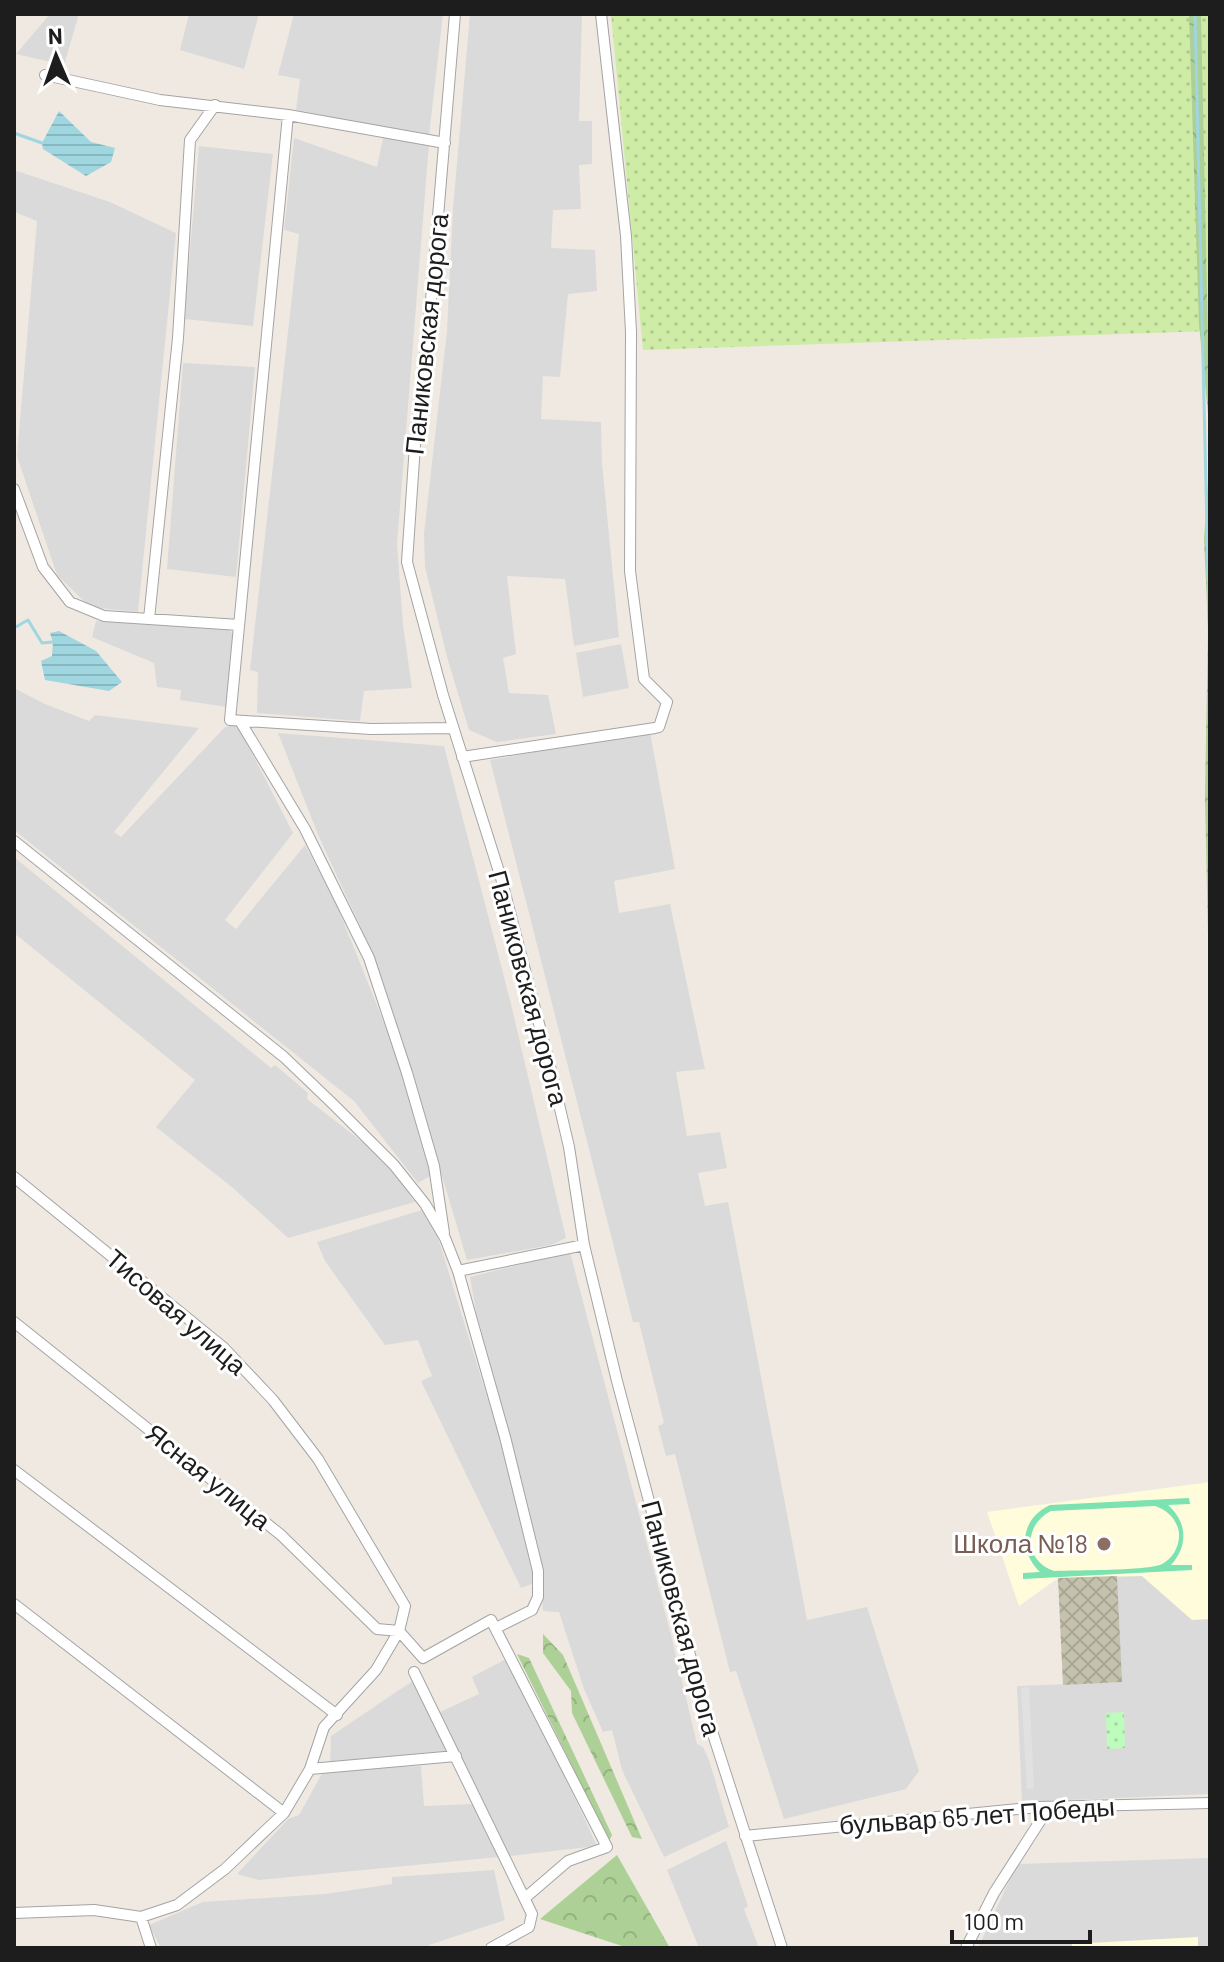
<svg xmlns="http://www.w3.org/2000/svg" width="1224" height="1962" viewBox="0 0 1224 1962" font-family="Barlow,sans-serif">
	<style>
		.residential { fill: #dbdada }
		.education { fill: #fffcdb }
		.construction { fill: url(#construction-cross-hatch) }
		.grass { fill: url(#grass-dots) }
		.forest { fill: url(#forest-crowns) }
		.park { fill: url(#park-dots) }
		.pitch { fill: #7ce2b1; fill-rule: evenodd }
		.parking { fill: #e1e1e1 }
		.water { fill: url(#water-rules) }
		.lines { fill: none; stroke-linecap: round; stroke-linejoin: round }
		.stream { stroke: #a0d6df; stroke-width: 3 }
		.minor-casing { stroke: #a4a4a4; stroke-width: 12 }
		.minor { stroke: #fff; stroke-width: 10 }
		.education-dot { fill: #8d6e63; stroke: #fff; stroke-width: 3 }
		.labels { text-anchor: middle; stroke-width: 6; stroke-linejoin: round; paint-order: stroke }
		.street-label { font-size: 26px; fill: #1d1d1d; stroke: #fff }
		.education-label { font-size: 26px; fill: #785e54; stroke: #fff; text-anchor: end }
	</style>
	<defs>
		<pattern id="construction-cross-hatch" width="8" height="8" patternUnits="userSpaceOnUse" patternTransform="scale(2)"><rect width="8" height="8" fill="#c4c2ad"/><path d="M0 0l8 8M0 8l8-8" fill="none" stroke="#a8a694"/></pattern>
		<pattern id="grass-dots" width="8" height="8" patternUnits="userSpaceOnUse" patternTransform="scale(2)"><rect width="8" height="8" fill="#ceeca5"/><path d="M2 2h.1M6 6h.1" fill="none" stroke="#b0ca8e" stroke-width="1.8" stroke-linecap="round"/></pattern>
		<pattern id="forest-crowns" width="20" height="18" patternUnits="userSpaceOnUse" patternTransform="scale(2)"><rect width="20" height="18" fill="#acd095"/><path d="M2 6a3 3 0 1 1 6 0M12 15a3 3 0 1 1 6 0" fill="none" stroke="#94b280"/></pattern>
		<pattern id="park-dots" width="8" height="8" patternUnits="userSpaceOnUse" patternTransform="scale(2)"><rect width="8" height="8" fill="#bdfcbc"/><path d="M2 2h.1M6 6h.1" fill="none" stroke="#a2d8a1" stroke-width="1.8" stroke-linecap="round"/></pattern>
		<pattern id="water-rules" width="6" height="5" patternUnits="userSpaceOnUse" patternTransform="scale(2)"><rect width="6" height="5" fill="#a0d6df"/><path d="M0 2.5h6" fill="none" stroke="#89b7bf"/></pattern>
	</defs>
	<rect width="100%" height="100%" fill="#efe9e2"/>
	<path class="residential" d="M50,14H79L64,65L16,54Z
		M189,14H259L244,69L180,50Z
		M294,14H443L429,136L296,110L300,79L278,75Z
		M470,14H582L579,121H592V164L579,165L581,209L553,210L551,248L595,250L597,291L568,294L560,377L543,376L541,419L601,422L602,463L619,637L574,646L565,579L507,576L516,654L503,658L509,693L548,695L556,734L497,742L469,730L447,657L425,567L424,533L447,331L453,209Z
		M294,138L377,167L383,138L429,144L397,544L403,625L412,688L364,691L360,721L257,713L258,672L250,670L299,234L284,230Z
		M199,146L273,154L253,326L184,319Z
		M17,171L110,202L176,233L138,612L90,607L57,575L17,456L37,221L15,212L14,216V174Z
		M183,363L255,367L236,577L167,569Z
		M96,621L228,629L234,635L227,707L180,700L181,690L157,687L154,663L92,637Z
		M621,644L629,688L583,697L576,653Z
		M14,688L45,704L89,721L95,715L199,728L114,832L121,837L225,727L237,724L293,833L225,920L236,929L305,845L335,901L393,1045L432,1175L418,1183L354,1101L14,830Z
		M650,732L675,869L614,881L619,913L670,904L705,1069L676,1072L687,1136L720,1132L727,1168L698,1173L705,1206L728,1202L807,1620L867,1607L919,1771L906,1789L784,1819L736,1671L730,1672L675,1454L666,1456L658,1426L664,1423L639,1322H633L490,760Z
		M278,733L444,746L510,1000L566,1238L551,1245L467,1260L418,1095L367,941L319,837Z
		M14,857L271,1068L275,1065L308,1093L307,1099L382,1157L415,1202L288,1238L233,1188L156,1127L195,1080L14,933Z
		M422,1210L435,1228L499,1436L533,1570L534,1583L521,1588L421,1381L432,1376L418,1340L385,1345L325,1261L317,1242Z
		M570,1252L672,1639L697,1744L703,1747L709,1760L729,1827L664,1857L622,1770L612,1730L603,1732L584,1689L559,1612L543,1611L540,1571L513,1447L476,1312L470,1277Z
		M1117,1576H1142L1192,1619H1210V1794L1022,1802L1017,1686L1121,1682Z
		M508,1658L579,1807L597,1846L510,1856L478,1794L440,1712L479,1694L472,1677Z
		M414,1680L450,1751L442,1755L330,1763L331,1736Z
		M421,1766L424,1806L473,1804L499,1857L259,1880L237,1874L288,1819L299,1815L324,1770Z
		M726,1841L748,1906L744,1909L759,1948H699L667,1870Z
		M1210,1858V1948H978L1017,1864Z
		M494,1870L505,1920L429,1945L428,1948H161L149,1925L203,1902L325,1894L392,1884V1877Z"/>
	<path class="education" d="M1210,1482V1619L1192,1620L1142,1576L1058,1578L1019,1606L987,1512Z
		M1198,1937V1948H1072V1944Z"/>
	<path class="construction" d="M1117,1576L1122,1682L1063,1685L1058,1578Z"/>
	<path class="grass" d="M611,14H1210V331L643,350Z"/>
	<path class="forest" d="M1189,14H1201L1210,433L1199,325Z
		M1208,482L1210,501V1026L1205,798L1208,627L1204,539Z
		M543,1634L563,1655L642,1839L632,1837L572,1713L571,1691L543,1653Z
		M517,1654L529,1658L612,1835L609,1841Z
		M617,1855L670,1948H628L540,1919Z"/>
	<path class="park" d="M1124,1712L1125,1748L1107,1749L1106,1713Z"/>
	<path class="pitch" d="M1189,1498L1190,1504L1168,1505C1188,1523 1188,1546 1171,1565H1192V1570L1023,1579V1573L1040,1572C1018,1551 1020,1519 1050,1505ZM1155,1506C1167,1510 1177,1519 1179,1533C1180,1545 1173,1559 1162,1564C1148,1571 1074,1570 1054,1571C1024,1561 1023,1525 1051,1511Z"/>
	<path class="parking" d="M1029,1687L1034,1788L1027,1789L1021,1688Z"/>
	<path class="water" d="M59,111L91,142L115,148L111,162L86,176L43,149L42,143Z
		M59,631L96,651L122,682L109,691L45,680L41,661L52,656L53,642L50,633Z"/>
	<g class="lines">
		<path class="stream" d="M1195,14L1210,659
			M14,133L42,143
			M14,628L28,620L42,643L53,642"/>
		<g class="minor-casing">
			<path id="minor" d="M455,14L431,300L415,445L407,562L443,695L501,878L550,1066L569,1147L584,1245L617,1381L702,1700L782,1948
				M45,75L160,100L288,115L445,143
				M288,115L230,720L371,729L453,728
				M14,489L43,567L70,602L104,616L239,625
				M149,619L178,338L190,140L215,105
				M240,721L305,829L369,958L407,1073L434,1166L444,1233
				M462,757L655,728L659,727L667,702L644,679L630,571L631,332L626,236L601,14
				M14,841L284,1057L334,1105L394,1165L425,1204L445,1238L458,1271L584,1245
				M14,1177L224,1348L273,1400L318,1459L405,1606L399,1631L377,1629L281,1535L14,1322
				M458,1271L505,1437L538,1571V1597L532,1610L496,1628
				M14,1470L337,1715
				M14,1604L284,1813
				M414,1672L532,1914L529,1927L491,1948
				M310,1769L324,1727L376,1670L399,1631L423,1658L491,1620L607,1847L568,1861L525,1898
				M745,1836L1039,1807L1210,1803
				M14,1913L94,1910L141,1917
				M151,1948L141,1917L177,1905L225,1869L284,1813L310,1769L456,1756
				M966,1948L994,1893L1049,1807"/>
		</g>
		<use href="#minor" class="minor"/>
	</g>
	<circle class="education-dot" cx="1104" cy="1544" r="8"/>
	<g class="labels">
		<g class="street-label">
			<text transform="translate(427 334) rotate(-84)" y="9">Паниковская дорога</text>
			<text transform="translate(528 988) rotate(75)" y="9">Паниковская дорога</text>
			<text transform="translate(176 1312) rotate(41)" y="9">Тисовая улица</text>
			<text transform="translate(208 1477) rotate(39)" y="9">Ясная улица</text>
			<text transform="translate(681 1618) rotate(75)" y="9">Паниковская дорога</text>
			<text transform="translate(977 1816) rotate(-4)" y="9">бульвар 65 лет Победы</text>
		</g>
		<g class="education-label">
			<text x="1088" y="1553">Школа №18</text>
		</g>
	</g>
	<rect width="1224" height="1962" fill="none" stroke="#1d1d1d" stroke-width="32"/>
	<g transform="translate(56 56) rotate(358)" stroke="#ffffff" stroke-width="6" paint-order="stroke">
	<path d="M0-6L14 30L0 20L-14 30Z" fill="#1d1d1d"/>
	<text y="-12" font-size="22" font-weight="bold" text-anchor="middle" fill="#1d1d1d">N</text>
	</g>
	<path d="M952 1930v12h138v-12" fill="none" stroke="#1d1d1d" stroke-width="4"/>
	<text x="964" y="1930" font-size="24" fill="#1d1d1d" stroke="#ffffff" stroke-width="6" paint-order="stroke">100 m</text>
</svg>
